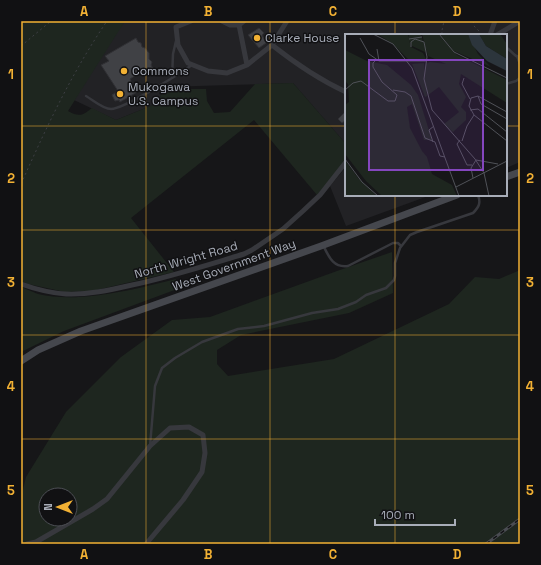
<svg xmlns="http://www.w3.org/2000/svg" width="541" height="565" viewBox="0 0 541 565" font-family="'Space Grotesk',sans-serif">
	<style>
		.built { fill: #222225 }
		.green { fill: #1e261f; fill-rule: evenodd }
		.building { fill: #404145; stroke: #303034 }
		.lines { fill: none; stroke-linecap: round; stroke-linejoin: round }
		.path { stroke: #3d3f44; stroke-width: 1; stroke-dasharray: 2 3; stroke-linecap: butt }
		.service { stroke: #37383d; stroke-width: 2.5 }
		.minor { stroke: #37383d; stroke-width: 5 }
		.secondary { stroke: #45474d; stroke-width: 7 }
		.rail-casing { stroke: #4a4c52; stroke-width: 3 }
		.rail { stroke: #111113; stroke-width: 1.5; stroke-dasharray: 4.5; stroke-linecap: butt }
		.grid { fill: none; stroke: #f2b134; stroke-width: 1; stroke-opacity: 0.55 }
		.poi-dot { fill: #f2b134; stroke: #111113; stroke-width: 1.5 }
		.labels { text-anchor: middle; stroke-width: 3; stroke-linejoin: round; paint-order: stroke }
		.poi-label { font-size: 12px; fill: #a8adb8; stroke: #111113; text-anchor: start }
		.street-label { font-size: 12px; fill: #a8adb8; stroke: #111113 }
		.inset-road { fill: none; stroke: #505258; stroke-width: 1 }
		.view { fill: #8446be; fill-opacity: 0.15; stroke: #8446be; stroke-width: 2 }
		.inset-edge { fill: none; stroke: #a8adb8; stroke-width: 2 }
		.neatline { fill: none; stroke: #f2b134; stroke-width: 1.5 }
		.grid-label { font-size: 13px; text-anchor: middle; font-weight: bold; fill: #f2b134 }
	</style>
	<rect width="100%" height="100%" fill="#161618"/>
	<path class="built" d="M118,21H520V162L506,168V35H346V144L293,83L164,87L158,103L116,120L74,100Z
		M346,167V195H431L346,226L330,186Z"/>
	<path class="green" d="M23,21H125L68,111C79,117 82,116 92,108L116,120L158,103L164,87H180L186,89H206L207,101L214,113L230,112L255,84L293,83L346,144V160L317,195L254,120L131,218L174,272L92,291L65,292L28,284L21,281V209L23,204L21,202V194L23,187L21,184V24Z
		M392,252L393,293L349,313L241,335L217,350V364L228,376L334,359L449,304L475,277L499,279L520,270V544H21V498L26,477L66,412L121,357L172,320L210,317L337,271ZM46,495H70V519H46Z
		M176,279L180,288L64,331L21,352V287C27,289 32,292 38,294C79,304 136,289 176,279Z"/>
	<path class="building" d="M259,28L264,33L262,35L266,43L259,48L248,35Z
		M136,38L138,42L141,43L142,47L145,48L149,53V59L152,62L151,65L153,69L148,72L145,69L130,79L137,92L120,102L119,100L115,101L112,95L118,91L101,65L109,61L105,56Z
		M346,111V120L342,123L338,119Z"/>
	<g class="lines">
		<path class="path" d="M473,21L474,26L483,35
			M441,33L458,35
			M441,35L444,21
			M21,46L51,21
			M21,184C47,126 71,74 107,21"/>
		<path class="service" d="M506,47L516,56L520,57
			M517,56L520,64
			M172,78L173,54L176,41
			M506,84L516,81L520,78
			M86,96C93,100 103,109 111,109C124,109 179,74 192,65
			M323,245C329,257 333,268 348,266L393,243H398L401,246
			M150,446L155,386L162,368L175,358L202,342L238,329L264,326L312,313L338,309L356,302L366,295L386,288L394,280L395,276V263L400,248L410,235L417,232L473,213C479,207 481,203 478,195"/>
		<path class="minor" d="M191,21L176,27L178,45L188,63L208,71L227,73L247,65L272,45L287,21
			M222,21L230,25H239
			M244,21L239,25L247,65
			M490,35L495,21
			M497,35L520,21
			M272,45C296,64 318,79 346,92
			M21,284C35,289 50,293 66,294C88,295 110,290 132,285C170,277 207,265 244,254L252,250L283,229L303,211L320,195L346,162
			M27,544L36,542L93,509L107,499L150,446L170,428L189,427L203,435L205,453L202,472L183,500L146,544"/>
		<path class="secondary" d="M506,177L520,172
			M21,361L38,350L81,331L321,246L457,195"/>
		<g class="rail-casing">
			<path id="rail" d="M486,544L520,519"/>
		</g>
		<use href="#rail" class="rail"/>
	</g>
	<path class="grid" d="M146,21V544M270,21V544M395,21V35M21,126H346M506,126H520M395,195V544M21,230H520M21,335H520M21,439H520"/>
	<g class="poi-dot">
		<circle cx="257" cy="38" r="4"/>
		<circle cx="124" cy="71" r="4"/>
		<circle cx="120" cy="94" r="4"/>
	</g>
	<g class="labels">
		<g class="poi-label">
			<text x="265" y="42">Clarke House</text>
			<text x="132" y="75">Commons</text>
			<text x="128" y="91">Mukogawa<tspan x="128" dy="14">U.S. Campus</tspan></text>
		</g>
		<g class="street-label">
			<text transform="translate(186 260) rotate(-16)" y="4">North Wright Road</text>
			<text transform="translate(234 265) rotate(-20)" y="4">West Government Way</text>
		</g>
	</g>
	<g transform="translate(345 34)">
		<rect width="162" height="162" fill="#161618"/>
		<path d="M32,0H63L64,4V0H75L81,14L80,18L67,12L64,6L66,13L78,19L81,25L64,26L47,9ZM77,0H93L112,21L162,46V69L116,40L114,50L121,63L116,73L121,78V86L108,98L99,90L114,78L94,53L83,61L79,45L81,30L85,28L101,30L83,22ZM94,0H123L133,20L146,33L109,17ZM134,0H155L162,10V25L141,12ZM0,16L22,27L42,31L66,51L73,61L87,106H79L67,70L62,73L65,94L77,117L82,123L87,140L107,151L112,162H37L21,147L0,120V71L4,68L3,50L0,47ZM79,29L82,62L80,63L67,30ZM0,126L13,144L32,162H0Z" fill="#1e261f"/>
		<path d="M123,0H134L141,12L162,25V37L142,27L127,11Z" fill="#2c353c"/>
		<path class="inset-road" d="M28,0L48,10L67,34L114,162M94,0L109,18L162,44M15,4L24,20L34,27H82M64,5L77,3M66,13V8L70,5L79,8L82,23L79,45L87,76L130,125L139,139L144,162M32,15L34,27M119,44L117,50L125,65M0,56L8,49L16,47L43,67H50L52,61L37,48L28,33V29L31,26M48,56L60,58L66,62L80,104L90,108L95,122L100,123M133,62L162,78M125,76L133,75L162,98M162,85L136,70L133,62L126,64L124,72L129,81L162,107M115,106L112,110L122,131H127M117,107L122,92L129,81M88,108L84,96L89,92M0,125L17,148L33,162M131,126L153,130M128,144L126,134L131,126M111,153L162,127"/>
		<path class="view" d="M24,26H138V136H24Z"/>
		<rect width="162" height="162" class="inset-edge"/>
	</g>
	<rect width="541" height="565" fill="none" stroke="#111113" stroke-width="44"/>
	<g transform="translate(58 507) rotate(270)"><circle r="19" fill="#111113" stroke="#4d4f55"/>
	<path d="M0-3L7 15L0 10L-7 15Z" fill="#f2b134"/>
	<text y="-6" font-size="11" font-weight="bold" text-anchor="middle" fill="#a8adb8">N</text>
	</g>
	<path d="M375 519v6h80v-6" fill="none" stroke="#a8adb8" stroke-width="2"/>
	<text x="381" y="519" font-size="12" fill="#a8adb8" stroke="#111113" stroke-width="3" paint-order="stroke">100 m</text>
	<rect x="22" y="22" width="497" height="521" class="neatline"/>
	<g class="grid-label">
		<text x="84" y="16">A</text>
		<text x="208" y="16">B</text>
		<text x="333" y="16">C</text>
		<text x="457" y="16">D</text>
		<text x="11" y="79">1</text>
		<text x="530" y="79">1</text>
		<text x="11" y="183">2</text>
		<text x="530" y="183">2</text>
		<text x="11" y="287">3</text>
		<text x="530" y="287">3</text>
		<text x="11" y="391">4</text>
		<text x="530" y="391">4</text>
		<text x="11" y="495">5</text>
		<text x="530" y="495">5</text>
		<text x="84" y="559">A</text>
		<text x="208" y="559">B</text>
		<text x="333" y="559">C</text>
		<text x="457" y="559">D</text>
	</g>
</svg>
